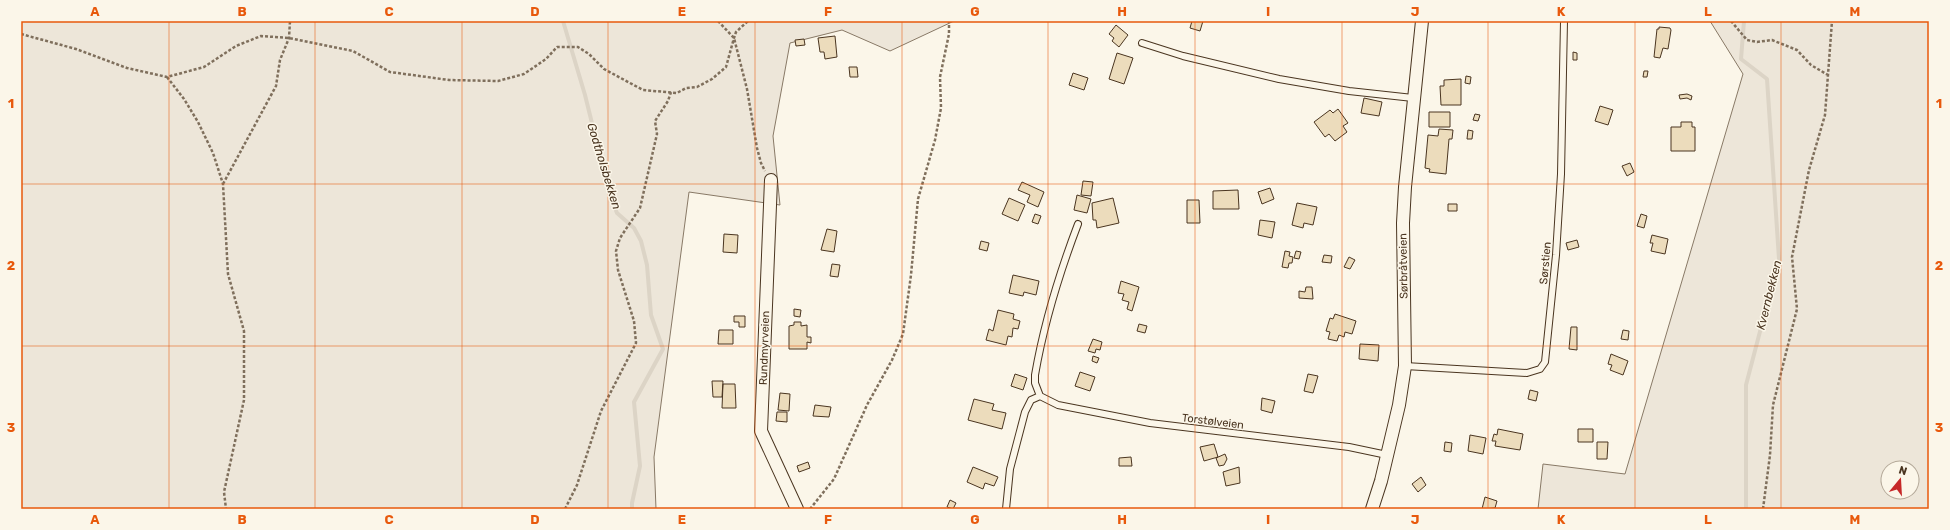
<svg xmlns="http://www.w3.org/2000/svg" width="1950" height="530" viewBox="0 0 1950 530" font-family="Rubik,sans-serif">
	<style>
		.green { fill: #ede6d9; stroke: #887966; fill-rule: evenodd }
		.lines { fill: none; stroke-linecap: round; stroke-linejoin: round }
		.stream { stroke: #dcd4c6; stroke-width: 4 }
		.building { fill: #ecdcbc; stroke: #4a3520 }
		.lane-casing { stroke: #4a3520; stroke-width: 8 }
		.street-casing { stroke: #4a3520; stroke-width: 14 }
		.path { stroke: #7f6f5c; stroke-width: 2.5; stroke-dasharray: 3 2; stroke-linecap: butt }
		.lane { stroke: #fbf6e9; stroke-width: 6 }
		.street { stroke: #fbf6e9; stroke-width: 12 }
		.grid { fill: none; stroke: #e8590c; stroke-width: 1; stroke-opacity: 0.55 }
		.labels { text-anchor: middle; stroke-width: 3; stroke-linejoin: round; paint-order: stroke }
		.street-label { font-size: 11px; fill: #4a3520; stroke: #fbf6e9 }
		.water-label { font-size: 12px; font-style: italic; fill: #4a3520; stroke: #fbf6e9 }
		.neatline { fill: none; stroke: #e8590c; stroke-width: 1.5 }
		.grid-label { font-size: 13px; text-anchor: middle; font-weight: bold; fill: #e8590c }
	</style>
	<rect width="100%" height="100%" fill="#fbf6e9"/>
	<path class="green" d="M21,21H954L890,51L842,30L790,43L773,136L780,205L689,192L654,457L656,509H21Z
		M1710,21H1929V509H1538L1543,464L1625,474L1743,74ZM1888,468H1912V492H1888Z"/>
	<g class="lines">
		<path class="stream" d="M563,21L585,95L610,196L617,213L634,228L641,241L647,265L651,315L663,349L634,402L640,466L632,503V509
			M1744,21L1741,59L1767,79L1779,259L1746,385V509"/>
	</g>
	<path class="building" d="M1192,21H1203L1200,31L1190,28Z
		M1116,25L1128,35L1119,47L1112,41L1114,38L1109,34Z
		M1659,27L1670,28L1671,30L1668,49L1663,48L1660,58L1654,57L1657,29H1659Z
		M835,36L837,57L825,59L824,52H820L818,38Z
		M804,39L805,45L796,46L795,40Z
		M1573,52L1577,53V60H1573Z
		M1117,53L1133,58L1124,84L1109,79Z
		M849,67H857L858,77H850Z
		M1644,71H1648L1647,77H1643Z
		M1073,73L1088,78L1084,90L1069,85Z
		M1466,76L1471,77L1470,84L1465,83Z
		M1461,79V105H1441L1440,86H1444V80Z
		M1687,94L1692,96L1691,100L1687,98L1680,99L1679,95Z
		M1364,98L1382,102L1379,116L1361,113Z
		M1600,106L1613,110L1608,125L1595,121Z
		M1338,109L1348,123L1343,126L1347,132L1335,141L1329,134L1325,137L1314,122L1330,110L1333,113Z
		M1429,112H1450V127H1429Z
		M1475,114L1480,115L1478,121L1473,120Z
		M1681,122H1692V127H1695V151H1671V127H1681Z
		M1439,129L1453,130L1452,139H1449L1446,174L1429,172L1430,169L1425,168L1428,135L1438,136Z
		M1468,130L1473,131L1472,139H1467Z
		M1630,163L1634,172L1627,176L1622,166Z
		M1083,181L1093,182L1091,196L1081,195Z
		M1022,182L1044,192L1038,207L1027,202L1030,195L1018,190Z
		M1270,188L1274,199L1262,204L1258,192Z
		M1238,190L1239,209H1213V191Z
		M1077,195L1091,199L1087,213L1074,210Z
		M1009,198L1025,205L1018,221L1002,214Z
		M1113,198L1119,223L1097,228L1096,220H1093L1092,203Z
		M1187,200H1199L1200,223H1187Z
		M1297,203L1317,207L1313,225L1304,223L1303,228L1292,225Z
		M1448,204H1457V211H1448Z
		M1035,214L1041,216L1038,224L1032,222Z
		M1641,214L1647,216L1644,228L1637,226Z
		M1260,220L1275,222L1272,238L1258,235Z
		M827,229L837,231L834,252L821,250Z
		M724,234L738,235L737,253L723,252Z
		M1652,235L1668,239L1665,254L1651,251L1653,243H1650Z
		M1577,240L1579,247L1568,250L1566,243Z
		M981,241L989,243L987,251L979,249Z
		M1285,251L1290,252L1289,256L1293,257L1292,263H1289L1288,268L1282,267Z
		M1296,251L1301,252L1299,259L1294,258Z
		M1324,255L1332,256L1331,263L1322,262Z
		M1349,257L1355,260L1350,269L1344,267Z
		M832,264L840,265L838,277L830,276Z
		M1013,275L1039,281L1036,295L1024,292L1023,296L1009,293Z
		M1121,281L1139,287L1132,311L1127,309L1129,302L1122,300L1124,294L1118,293Z
		M1306,287H1312L1313,299L1299,298V291L1305,292Z
		M794,309L801,310L800,317L794,316Z
		M998,310L1014,314L1013,319L1020,321L1018,329L1013,328L1012,337L1008,336L1006,345L986,340L989,329L993,331Z
		M1335,314L1356,321L1352,334L1345,332L1344,337L1339,335L1337,341L1328,339L1330,332L1326,331L1330,318L1333,319Z
		M734,316H745V327H739V322H734Z
		M794,322H801V326L807,325V337H811V343L807,342V349H789V326L794,325Z
		M1139,324L1147,326L1145,333L1137,331Z
		M1571,327H1577V350L1569,349Z
		M719,330H733V344H718Z
		M1623,330L1629,331L1628,340L1621,339Z
		M1093,339L1102,342L1100,350L1096,349L1095,353L1088,351Z
		M1360,344L1379,345L1378,361L1359,359Z
		M1611,354L1628,361L1623,375L1610,370L1612,365L1608,364Z
		M1093,356L1099,358L1097,363L1092,361Z
		M1080,372L1095,377L1090,391L1075,386Z
		M1015,374L1027,378L1023,390L1011,386Z
		M1308,374L1318,376L1313,393L1304,391Z
		M712,381H723L722,397H713Z
		M723,384H735L736,408H722Z
		M1530,390L1538,392L1536,401L1528,399Z
		M780,393L790,394L789,411L778,410Z
		M1262,398L1275,401L1272,413L1261,410Z
		M974,399L994,404L992,410L1006,413L1002,429L968,420Z
		M815,405L831,407L829,417L813,416Z
		M777,412H787V422L776,421Z
		M1498,429L1523,434L1520,450L1495,446L1496,441H1492L1494,434L1497,435Z
		M1578,429H1593V442H1578Z
		M1470,435L1486,438L1483,454L1468,451Z
		M1445,442L1452,443L1451,452L1444,451Z
		M1597,442H1608L1607,459H1597Z
		M1214,444L1218,457L1204,461L1200,447Z
		M1225,454L1227,459L1224,465L1219,466L1216,458Z
		M1131,457L1132,466H1119V458Z
		M808,462L810,468L799,472L797,466Z
		M973,467L998,477L994,486L985,483L983,489L967,482Z
		M1239,467L1240,483L1226,486L1223,472Z
		M1421,477L1426,485L1418,492L1412,484Z
		M1485,497L1497,501L1495,508L1482,509Z
		M950,500L956,503L953,509L947,507Z"/>
	<g class="lines">
		<g class="lane-casing">
			<path id="lane" d="M1142,43L1183,56L1279,79L1349,91L1413,98
				M1078,224C1059,274 1044,323 1035,375V383L1040,396L1058,405L1150,423L1349,447L1387,455
				M1405,366L1527,373L1540,369L1545,362L1556,255L1561,174L1564,21
				M1006,509L1010,469L1025,412L1031,400L1040,396"/>
		</g>
		<g class="street-casing">
			<path id="street" d="M771,180L761,431L797,509
				M1372,509L1381,481L1399,405L1405,366L1403,223L1405,187L1422,21"/>
		</g>
		<path class="path" d="M718,21L734,38L747,89L757,148L761,163L765,171
			M1731,21L1747,40L1757,42L1772,40L1797,50L1811,65L1828,75
			M21,34L76,49L127,68L167,77L204,67L236,46L261,36L289,38L353,51L390,72L449,80L498,81L524,74L546,59L557,47H578L589,54L604,69L643,90L677,93L686,88L697,87L712,79L726,67L734,38L736,32L748,21
			M167,77L184,99L198,122L213,153L223,184L228,274L244,331V400L224,492L226,509
			M223,184L276,86L280,60L289,38L290,21
			M565,509L577,485L601,411L636,343L634,321L618,270L616,251L620,238L640,208L657,134L655,121L668,101L671,92
			M810,509L834,479L867,405L892,360L903,334L911,275L918,199L935,140L941,108L940,77L949,34V21
			M1763,509L1770,455L1773,405L1797,309L1792,257L1809,170L1825,115L1832,21"/>
		<use href="#lane" class="lane"/>
		<use href="#street" class="street"/>
	</g>
	<path class="grid" d="M169,21V509M315,21V509M462,21V509M608,21V509M755,21V509M902,21V509M1048,21V509M1195,21V509M1342,21V509M1488,21V509M1635,21V509M1781,21V509M21,184H1929M21,346H1929"/>
	<g class="labels">
		<g class="street-label">
			<text transform="translate(1545 263) rotate(-85)" y="4">Sørstien</text>
			<text transform="translate(1403 266) rotate(-91)" y="4">Sørbråtveien</text>
			<text transform="translate(764 348) rotate(-88)" y="4">Rundmyrveien</text>
			<text transform="translate(1213 421) rotate(7)" y="4">Torstølveien</text>
		</g>
		<g class="water-label">
			<text transform="translate(604 166) rotate(73)" y="4">Godtholsbekken</text>
			<text transform="translate(1769 295) rotate(-76)" y="4">Kvernbekken</text>
		</g>
	</g>
	<rect width="1950" height="530" fill="none" stroke="#fbf6e9" stroke-width="44"/>
	<g transform="translate(1900 480) rotate(18)"><circle r="19" fill="#fbf6e9" stroke="#b4a999"/>
	<path d="M0-3L7 15L0 10L-7 15Z" fill="#c62828"/>
	<text y="-6" font-size="11" font-weight="bold" text-anchor="middle" fill="#4a3520">N</text>
	</g>
	<rect x="22" y="22" width="1906" height="486" class="neatline"/>
	<g class="grid-label">
		<text x="95" y="16">A</text>
		<text x="242" y="16">B</text>
		<text x="389" y="16">C</text>
		<text x="535" y="16">D</text>
		<text x="682" y="16">E</text>
		<text x="828" y="16">F</text>
		<text x="975" y="16">G</text>
		<text x="1122" y="16">H</text>
		<text x="1268" y="16">I</text>
		<text x="1415" y="16">J</text>
		<text x="1561" y="16">K</text>
		<text x="1708" y="16">L</text>
		<text x="1855" y="16">M</text>
		<text x="11" y="108">1</text>
		<text x="1939" y="108">1</text>
		<text x="11" y="270">2</text>
		<text x="1939" y="270">2</text>
		<text x="11" y="432">3</text>
		<text x="1939" y="432">3</text>
		<text x="95" y="524">A</text>
		<text x="242" y="524">B</text>
		<text x="389" y="524">C</text>
		<text x="535" y="524">D</text>
		<text x="682" y="524">E</text>
		<text x="828" y="524">F</text>
		<text x="975" y="524">G</text>
		<text x="1122" y="524">H</text>
		<text x="1268" y="524">I</text>
		<text x="1415" y="524">J</text>
		<text x="1561" y="524">K</text>
		<text x="1708" y="524">L</text>
		<text x="1855" y="524">M</text>
	</g>
</svg>
